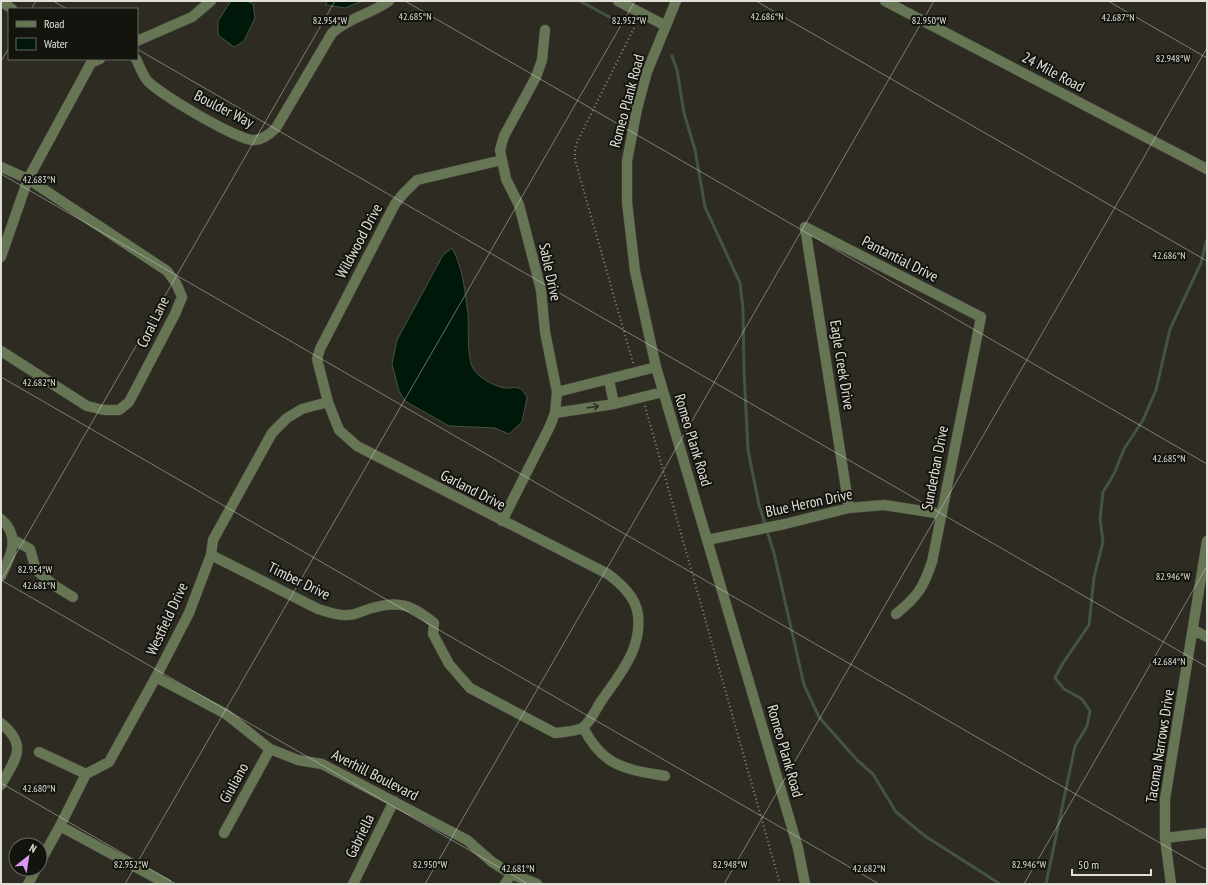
<svg xmlns="http://www.w3.org/2000/svg" width="1208" height="885" viewBox="0 0 1208 885" font-family="'PT Sans Narrow',sans-serif">
	<style>
		.water { fill: #001809; stroke: #435447 }
		.lines { fill: none; stroke-linecap: round; stroke-linejoin: round }
		.stream { stroke: #435447; stroke-width: 3 }
		.minor-casing { stroke: #4a483f; stroke-width: 11 }
		.path { stroke: #8c8b83; stroke-width: 2; stroke-dasharray: 1 3; stroke-linecap: butt }
		.minor { stroke: #667654; stroke-width: 10 }
		.oneway { stroke: #2d3124 }
		.ticks { fill: none; stroke: #e0e0d9; stroke-width: 1; stroke-opacity: 0.45 }
		.labels { text-anchor: middle; stroke-width: 4; stroke-linejoin: round; paint-order: stroke }
		.street-label { font-size: 15px; fill: #e0e0d9; stroke: #14140f }
		.ticks-label { font-size: 10px; text-anchor: middle; fill: #e0e0d9; stroke: #14140f; stroke-width: 4; stroke-linejoin: round; paint-order: stroke }
	</style>
	<rect width="100%" height="100%" fill="#2d2b22"/>
	<path class="water" d="M231,1H247L253,4L255,18L244,41L234,47L218,35V21Z
		M327,1H362L345,8L326,5Z
		M452,248C463,267 465,292 468,314C469,327 466,362 475,371C481,379 495,386 504,388C510,389 517,385 522,390C524,392 526,395 527,398L522,422L509,434L495,428L449,426L405,401L399,391L392,364L397,340L443,255Z"/>
	<g class="lines">
		<path class="stream" d="M580,1L622,24
			M672,56L677,70L684,113L695,150L705,207L740,283L743,309L744,371L748,450L759,505L774,553L804,685L819,717L857,760L873,774L896,812L925,836L1000,884
			M1046,884L1075,746L1087,726L1090,711L1082,699L1064,689L1055,678L1063,663L1089,625L1094,577L1103,542L1100,519L1103,492L1114,474L1124,449L1143,420L1156,390L1170,329L1201,263L1207,239"/>
		<g class="minor-casing">
			<path id="minor" d="M1,1L12,9
				M618,1L666,26
				M676,1L647,72L637,109L627,161V202L635,271L656,367L798,848L805,884
				M885,1L1207,169
				M137,41L192,17L211,1
				M136,59C139,65 142,73 146,79C155,92 236,139 252,140C262,141 270,134 276,128L332,33C348,18 371,14 389,1
				M1,167L28,179L167,271L176,283L182,297L175,314L129,402L119,410H104L87,406L1,351
				M805,227L981,317L932,562C923,588 918,596 896,614
				M805,227L849,508
				M1,257L28,179L91,63L100,59
				M609,380L614,404
				M557,392L656,367
				M555,413L614,404L663,392
				M1,519C21,536 11,556 1,576
				M502,521L550,426L555,413L557,392L545,332L541,290L519,205L506,179L500,150L504,136L536,77L542,60L545,30
				M14,540L30,549L36,570L55,586L73,597
				M707,540L785,524L849,508L884,505L942,514
				M211,555L318,609C327,612 338,616 348,615C356,615 364,610 372,608C399,600 413,605 434,623L433,634L449,664L470,688L555,733C564,732 573,732 582,728C590,723 595,711 600,703C618,676 642,651 638,615C636,597 621,584 608,574L357,446L339,430L328,402L317,359L320,349L395,204L403,194L417,180L502,160
				M1194,630L1207,637
				M156,677L226,714L270,749L298,760L322,764L467,840L492,862L511,874L537,884
				M1,723C29,746 15,759 1,785
				M583,727C603,767 625,769 665,776
				M39,752L86,774
				M60,826L167,884
				M224,833L270,749
				M1165,838L1207,833
				M40,862L60,826L86,774L109,762L156,677L189,613L211,555L213,540L272,433L287,418L302,409L328,402
				M28,884L36,869
				M353,884L394,801
				M505,884L511,874
				M1171,884L1165,838V799L1207,541"/>
		</g>
		<path class="path" d="M633,363L575,160V150L577,142L637,22
			M645,406L780,884"/>
		<use href="#minor" class="minor"/>
	</g>
	<defs><path id="oneway-shaft" d="M-6 0H5M1.5-3L5.5 0L1.5 3" fill="none" stroke-width="1.6" stroke-linecap="round" stroke-linejoin="round"/></defs>
	<use class="oneway" href="#oneway-shaft" transform="translate(593 407) rotate(-8)"/>
	<path class="ticks" d="M53,1L67,9M405,1L1207,464M756,1L1207,261M1108,1L1207,58M31,9L36,1M137,49L1207,667M1,61L9,48M1,174L1207,870M1,377L879,884M1,580L335,1M1,580L528,884M1,783L176,884M125,884L635,1M425,884L934,1M724,884L1207,48M1024,884L1207,566"/>
	<g class="labels">
		<g class="street-label">
			<text transform="translate(1053 72) rotate(28)" y="5">24 Mile Road</text>
			<text transform="translate(627 101) rotate(-75)" y="5">Romeo Plank Road</text>
			<text transform="translate(224 109) rotate(27)" y="5">Boulder Way</text>
			<text transform="translate(359 241) rotate(-62)" y="5">Wildwood Drive</text>
			<text transform="translate(900 259) rotate(27)" y="5">Pantantial Drive</text>
			<text transform="translate(550 272) rotate(78)" y="5">Sable Drive</text>
			<text transform="translate(153 322) rotate(-64)" y="5">Coral Lane</text>
			<text transform="translate(842 365) rotate(81)" y="5">Eagle Creek Drive</text>
			<text transform="translate(693 440) rotate(73)" y="5">Romeo Plank Road</text>
			<text transform="translate(935 468) rotate(-79)" y="5">Sunderban Drive</text>
			<text transform="translate(473 490) rotate(27)" y="5">Garland Drive</text>
			<text transform="translate(809 503) rotate(-12)" y="5">Blue Heron Drive</text>
			<text transform="translate(299 581) rotate(26)" y="5">Timber Drive</text>
			<text transform="translate(167 619) rotate(-65)" y="5">Westfield Drive</text>
			<text transform="translate(1160 746) rotate(-81)" y="5">Tacoma Narrows Drive</text>
			<text transform="translate(785 751) rotate(74)" y="5">Romeo Plank Road</text>
			<text transform="translate(375 775) rotate(27)" y="5">Averhill Boulevard</text>
			<text transform="translate(234 783) rotate(-61)" y="5">Giuliano</text>
			<text transform="translate(360 836) rotate(-64)" y="5">Gabriella</text>
		</g>
	</g>
	<g class="ticks-label">
		<text x="415" y="20">42.685°N</text>
		<text x="767" y="20">42.686°N</text>
		<text x="1118" y="21">42.687°N</text>
		<text x="330" y="24">82.954°W</text>
		<text x="629" y="24">82.952°W</text>
		<text x="929" y="24">82.950°W</text>
		<text x="1173" y="62">82.948°W</text>
		<text x="39" y="183">42.683°N</text>
		<text x="1169" y="259">42.686°N</text>
		<text x="39" y="386">42.682°N</text>
		<text x="1169" y="462">42.685°N</text>
		<text x="35" y="573">82.954°W</text>
		<text x="1173" y="580">82.946°W</text>
		<text x="39" y="589">42.681°N</text>
		<text x="1169" y="665">42.684°N</text>
		<text x="39" y="792">42.680°N</text>
		<text x="131" y="868">82.952°W</text>
		<text x="430" y="868">82.950°W</text>
		<text x="730" y="868">82.948°W</text>
		<text x="1029" y="868">82.946°W</text>
		<text x="518" y="872">42.681°N</text>
		<text x="869" y="872">42.682°N</text>
	</g>
	<rect width="1208" height="885" fill="none" stroke="#e0e0d9" stroke-width="4"/>
	<rect x="8" y="8" width="130" height="52" fill="#14140f" stroke="#666660"/>
	<rect x="16" y="21" width="20" height="6" fill="#667654" stroke="#666660"/>
	<text x="44" y="28" font-size="12" fill="#e0e0d9">Road</text>
	<rect x="16" y="38" width="20" height="12" fill="#001809" stroke="#666660"/>
	<text x="44" y="48" font-size="12" fill="#e0e0d9">Water</text>
	<g transform="translate(28 857) rotate(30)"><circle r="19" fill="#14140f" stroke="#666660"/>
	<path d="M0-3L7 15L0 10L-7 15Z" fill="#dc99f4"/>
	<text y="-6" font-size="11" font-weight="bold" text-anchor="middle" fill="#e0e0d9">N</text>
	</g>
	<path d="M1072 869v6h79v-6" fill="none" stroke="#e0e0d9" stroke-width="2"/>
	<text x="1078" y="869" font-size="12" fill="#e0e0d9" stroke="#14140f" stroke-width="3" paint-order="stroke">50 m</text>
</svg>
